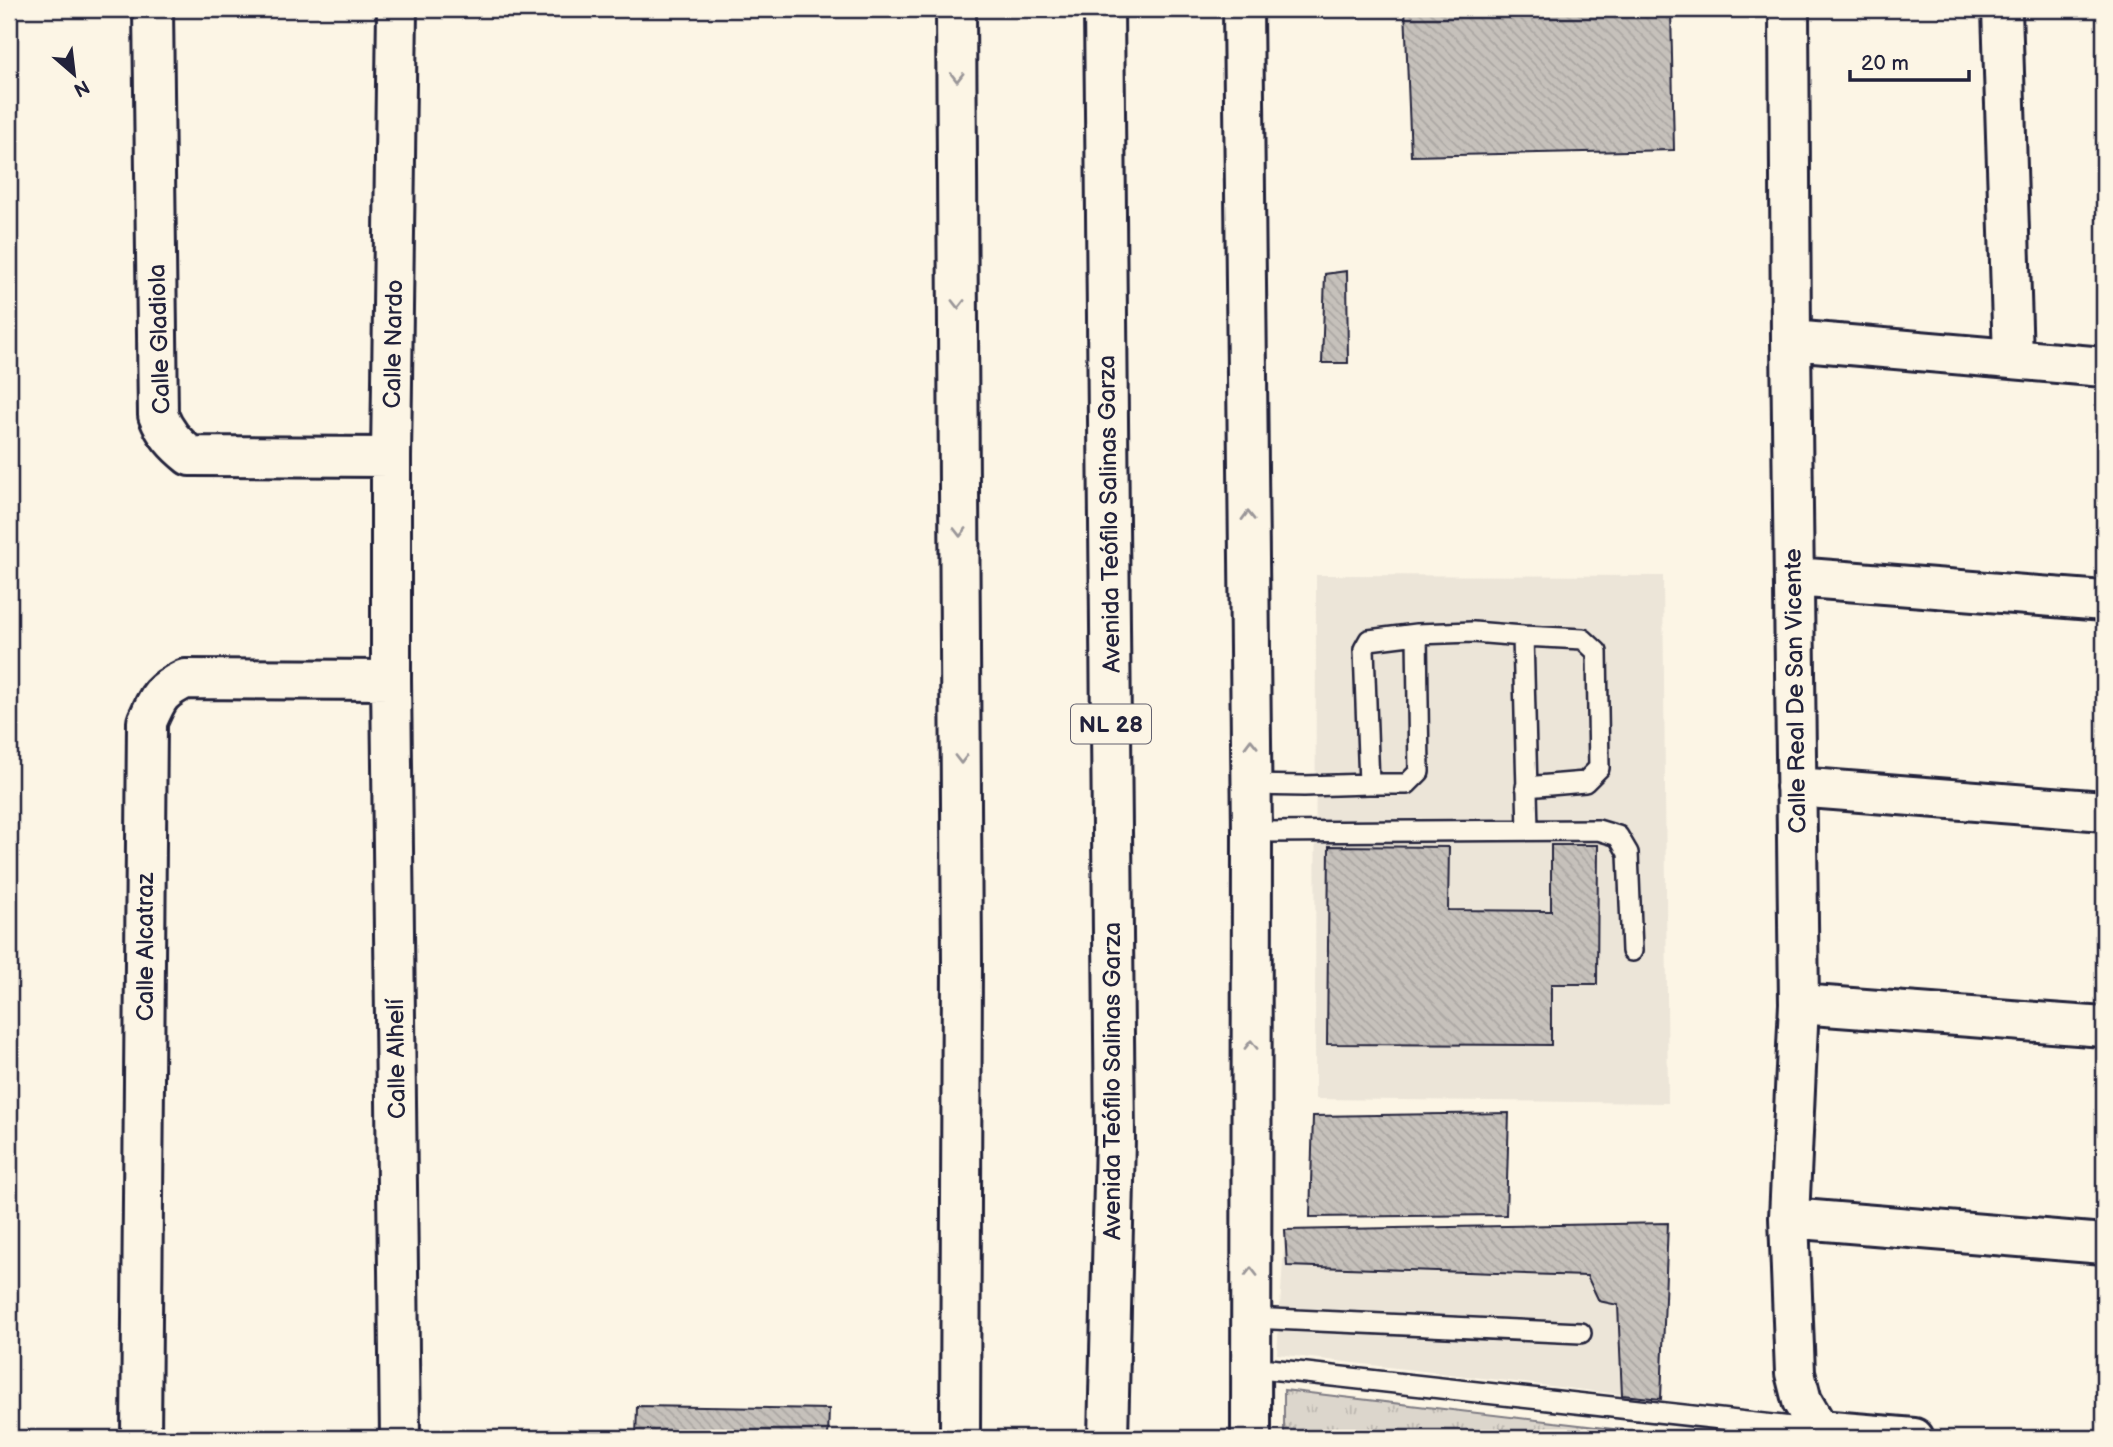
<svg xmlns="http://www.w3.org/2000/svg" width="2113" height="1447" viewBox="0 0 2113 1447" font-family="'Balsamiq Sans',sans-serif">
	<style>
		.built { fill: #ece5d8 }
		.grass { fill: url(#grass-tufts); stroke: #7f7c84; stroke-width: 2 }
		.building { fill: url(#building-back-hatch); stroke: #22223b; stroke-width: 2 }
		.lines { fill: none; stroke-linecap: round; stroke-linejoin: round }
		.lane-casing { stroke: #22223b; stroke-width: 24 }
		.street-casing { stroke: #22223b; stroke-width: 44 }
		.secondary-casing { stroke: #22223b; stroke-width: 44 }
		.primary-casing { stroke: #22223b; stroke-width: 44 }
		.lane { stroke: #fcf5e5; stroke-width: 19 }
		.street { stroke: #fcf5e5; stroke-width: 38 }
		.secondary { stroke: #fcf5e5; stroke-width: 38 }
		.primary { stroke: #fcf5e5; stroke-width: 38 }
		.oneway { stroke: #9a9698 }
		.labels { text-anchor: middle; stroke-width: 6; stroke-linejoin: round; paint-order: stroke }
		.shield { fill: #fcf5e5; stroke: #63616e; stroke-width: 2 }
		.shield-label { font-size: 23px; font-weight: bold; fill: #22223b }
		.street-label { font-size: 24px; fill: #22223b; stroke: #fcf5e5 }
	</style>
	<defs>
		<pattern id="grass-tufts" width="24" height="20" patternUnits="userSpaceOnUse" patternTransform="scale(1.75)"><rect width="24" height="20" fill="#dcd6cc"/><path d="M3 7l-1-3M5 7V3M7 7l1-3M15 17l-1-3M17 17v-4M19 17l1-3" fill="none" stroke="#bcb7b0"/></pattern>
		<pattern id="building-back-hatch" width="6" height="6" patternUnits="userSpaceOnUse" patternTransform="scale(1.75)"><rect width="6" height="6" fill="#c6c1bb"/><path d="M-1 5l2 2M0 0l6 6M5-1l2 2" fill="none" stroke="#aaa6a2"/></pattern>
	</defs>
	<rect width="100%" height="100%" fill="#fcf5e5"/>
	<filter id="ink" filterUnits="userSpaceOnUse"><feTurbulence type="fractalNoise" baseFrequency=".0143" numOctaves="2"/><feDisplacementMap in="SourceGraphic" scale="14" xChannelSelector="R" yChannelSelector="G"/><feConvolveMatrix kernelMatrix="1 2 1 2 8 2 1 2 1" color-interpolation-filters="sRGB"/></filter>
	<g filter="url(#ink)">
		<path class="built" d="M1316,575L1663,576L1668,1103L1315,1099Z
			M1656,1226L1661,1399L1277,1354L1285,1230Z"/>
		<path class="grass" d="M1284,1390L1663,1435V1438H1284Z"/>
		<path class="building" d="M1405,9H1671L1674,150L1411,156Z
			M1347,271L1348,363H1322L1325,274Z
			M1551,845H1598L1597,984H1551V1045L1327,1044L1329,846L1449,847L1448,910L1551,911Z
			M1509,1113L1506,1215L1310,1217L1313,1116Z
			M1668,1223L1661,1399L1622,1395L1618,1305L1599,1301L1587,1276L1287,1266L1285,1230Z
			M637,1406L829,1409L828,1438H636Z"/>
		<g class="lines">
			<g class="lane-casing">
				<path id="lane" d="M1369,784H1407L1419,772L1417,634
					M1251,785L1304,786L1369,784L1364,649L1369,640L1417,634L1473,632L1523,636
					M1526,787L1585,782L1599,768L1597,652L1583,639L1523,636L1528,830
					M1252,832L1598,830L1618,836L1628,853L1632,951
					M1251,1318L1581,1333
					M1252,1367L1819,1430"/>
			</g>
			<g class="street-casing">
				<path id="street" d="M153,9L158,415C165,433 175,444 190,456L391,457
					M397,9L391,457V680L400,1438
					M1789,9L1791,340L1799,1004L1789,1218L1795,1373L1802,1401L1819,1430L1914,1438
					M2002,9L2013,358
					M1791,340L2104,367
					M1794,577L2104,601
					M1796,787L2104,811
					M1799,1004L2104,1027
					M1789,1218L2104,1244
					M141,1438L147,722C158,697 160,691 185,679L391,680"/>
			</g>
			<g class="secondary-casing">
				<path id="secondary" d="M956,9L962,963L960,1438
					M1243,9L1252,832L1251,1438"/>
			</g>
			<g class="primary-casing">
				<path id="primary" d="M1104,9L1115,1139L1108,1438"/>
			</g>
			<use href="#lane" class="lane"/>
			<use href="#street" class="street"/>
			<use href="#secondary" class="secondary"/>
			<use href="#primary" class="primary"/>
		</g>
		<defs><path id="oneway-chevron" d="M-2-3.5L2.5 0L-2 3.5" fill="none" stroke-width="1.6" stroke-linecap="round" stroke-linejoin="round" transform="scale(1.75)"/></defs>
		<g class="oneway">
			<use href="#oneway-chevron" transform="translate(957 77) rotate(90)"/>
			<use href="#oneway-chevron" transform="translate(958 304) rotate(90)"/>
			<use href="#oneway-chevron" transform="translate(1248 516) rotate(-91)"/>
			<use href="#oneway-chevron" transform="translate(960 532) rotate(90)"/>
			<use href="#oneway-chevron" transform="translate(1251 744) rotate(-91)"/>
			<use href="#oneway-chevron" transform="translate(961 759) rotate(90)"/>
			<use href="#oneway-chevron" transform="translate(1251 1045) rotate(-90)"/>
			<use href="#oneway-chevron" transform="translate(1251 1272) rotate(-90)"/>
		</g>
	</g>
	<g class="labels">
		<rect class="shield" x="1071" y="704.5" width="80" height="39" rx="5"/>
		<g class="shield-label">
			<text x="1111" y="732">NL 28</text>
		</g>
		<g class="street-label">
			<text transform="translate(159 339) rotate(-92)" y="8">Calle Gladiola</text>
			<text transform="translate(393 344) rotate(-89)" y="8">Calle Nardo</text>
			<text transform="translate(1109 514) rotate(-91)" y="8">Avenida Teófilo Salinas Garza</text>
			<text transform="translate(1795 691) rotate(-91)" y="8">Calle Real De San Vicente</text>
			<text transform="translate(145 947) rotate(-90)" y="8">Calle Alcatraz</text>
			<text transform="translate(396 1059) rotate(-91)" y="8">Calle Alhelí</text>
			<text transform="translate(1112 1081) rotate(-90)" y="8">Avenida Teófilo Salinas Garza</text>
		</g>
	</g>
	<rect width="2113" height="1447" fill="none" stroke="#fcf5e5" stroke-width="35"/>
	<rect x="18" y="18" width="2078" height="1412" fill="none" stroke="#22223b" stroke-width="2.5" filter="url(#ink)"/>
	<g transform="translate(74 74) rotate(152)" stroke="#fcf5e5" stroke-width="5" paint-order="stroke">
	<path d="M0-5L12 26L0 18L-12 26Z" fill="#22223b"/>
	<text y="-10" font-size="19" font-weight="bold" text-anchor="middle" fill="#22223b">N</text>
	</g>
	<path d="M1850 70v10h119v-10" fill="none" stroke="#22223b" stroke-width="3.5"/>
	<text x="1861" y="70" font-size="21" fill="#22223b" stroke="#fcf5e5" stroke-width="5" paint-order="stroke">20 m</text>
</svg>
